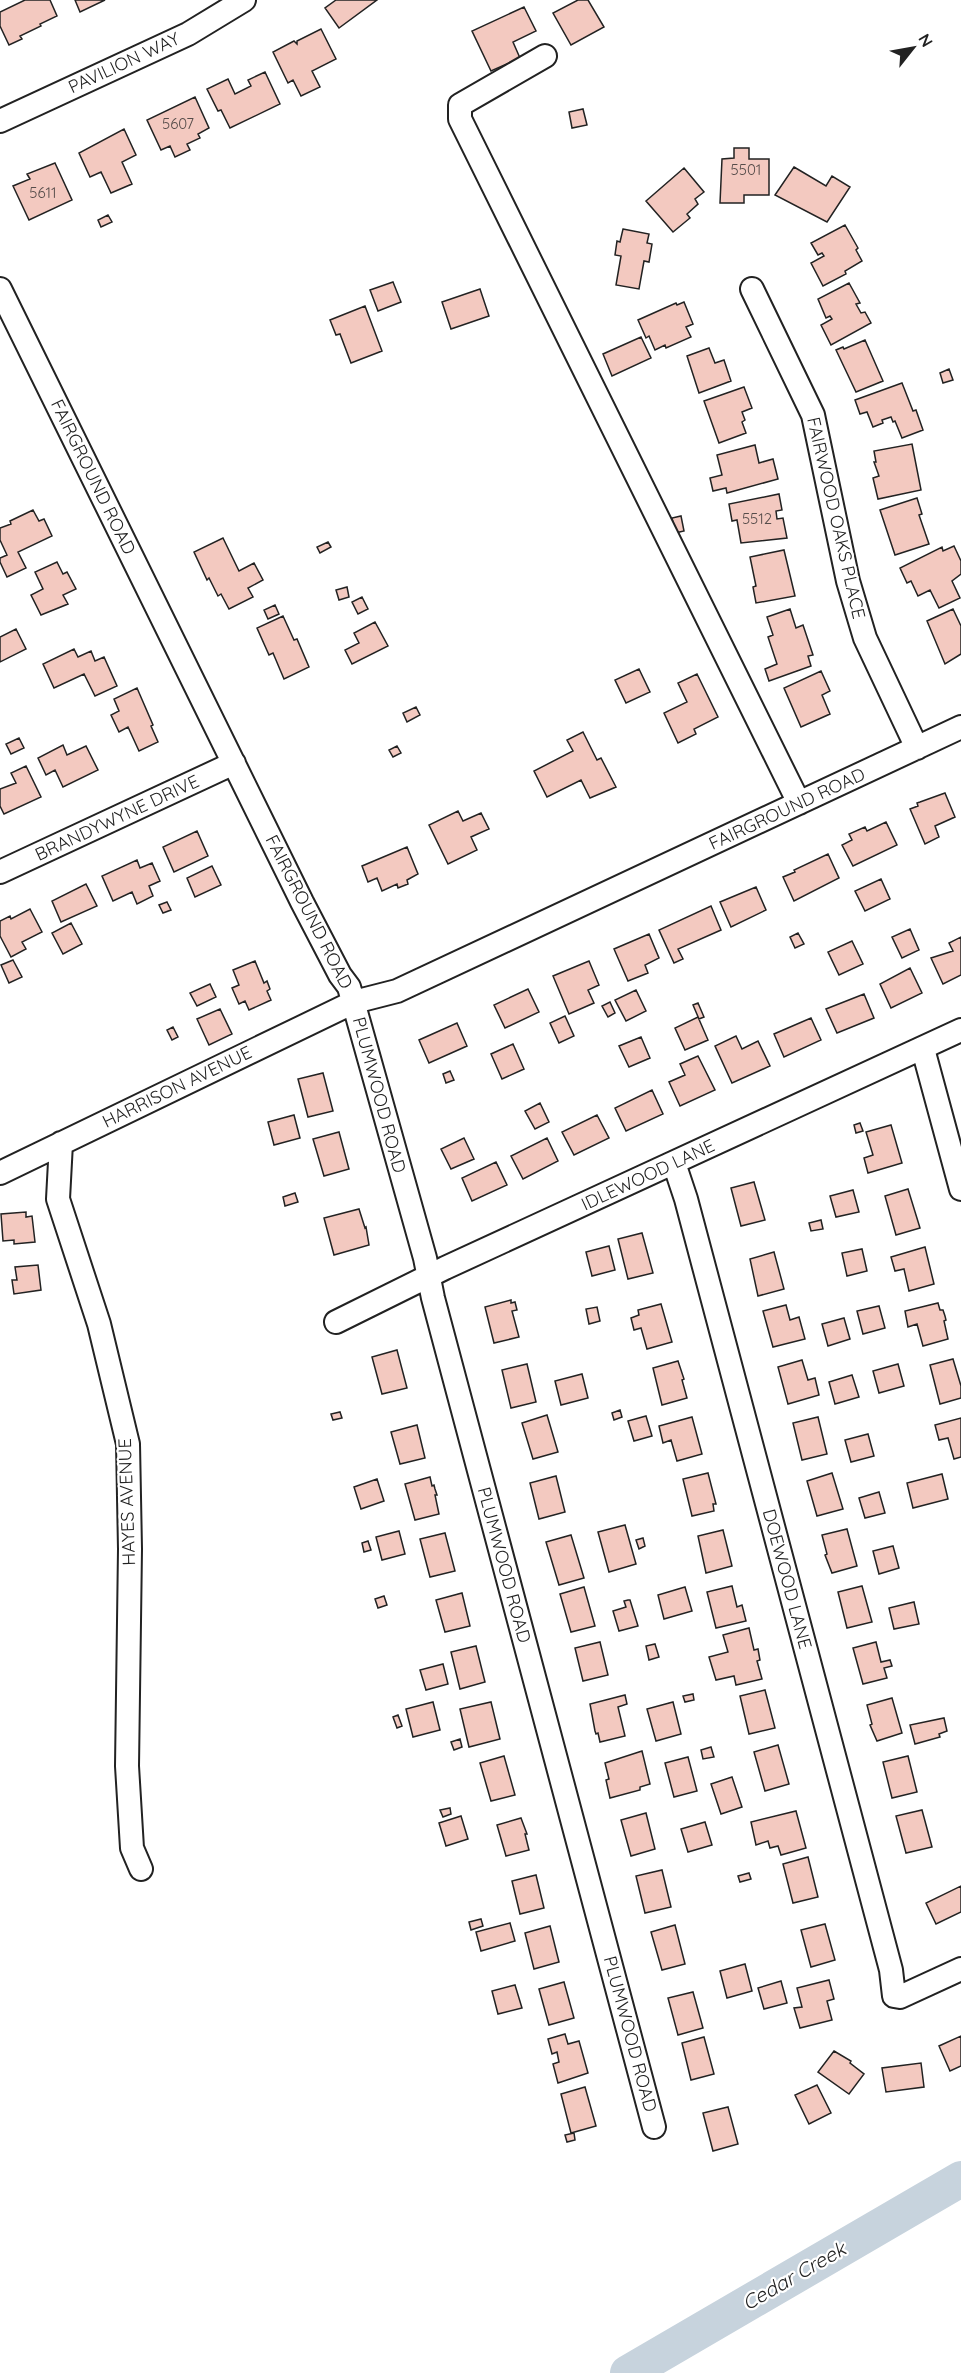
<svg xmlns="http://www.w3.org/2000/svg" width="961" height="2373" viewBox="0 0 961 2373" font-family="Quicksand,sans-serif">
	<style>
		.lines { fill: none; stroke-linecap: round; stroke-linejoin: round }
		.river { stroke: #c7d3dd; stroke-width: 36 }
		.building { fill: #f3c9c0; stroke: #222; stroke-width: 1.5 }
		.minor-casing { stroke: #222; stroke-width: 26 }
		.minor { stroke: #fff; stroke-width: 22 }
		.labels { text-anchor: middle; stroke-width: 4.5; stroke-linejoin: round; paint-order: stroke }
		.number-label { font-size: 15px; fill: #564c4a }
		.street-label { font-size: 18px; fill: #222; stroke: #fff }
		.water-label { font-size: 20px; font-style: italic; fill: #222; stroke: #fff }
	</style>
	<rect width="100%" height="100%" fill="#fff"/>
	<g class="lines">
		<path class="river" d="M628,2373L961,2179"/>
	</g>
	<path class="building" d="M25,0H50L57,16L40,24L41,26L20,36L22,39L9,45L0,26V12Z
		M75,0H105L80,12Z
		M336,0H377L339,28L325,8Z
		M578,0H588L604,27L571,45L553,13Z
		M524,7L536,31L513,42L520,58L491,71L472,31Z
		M321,29L336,59L312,71L320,87L301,96L293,80L288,83L273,52L294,41L297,44V41Z
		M265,72L280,104L230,128L221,110L218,111L207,89L228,79L235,94L251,86L248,80Z
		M195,97L209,128L198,134L200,138L187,144L190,150L175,157L170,146L161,150L147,120Z
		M583,109L587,125L572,128L569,112Z
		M124,129L136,155L122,162L132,184L111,193L101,172L90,177L79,153Z
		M734,148H749V159H769V195H744V203H720L722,159L734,158Z
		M55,163L72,200L29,220L13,186L30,179L27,174Z
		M794,167L826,186L832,176L850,187L827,222L775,195Z
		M684,168L704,192L695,199L698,204L687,214L690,218L673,232L646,201Z
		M108,215L112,222L101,227L98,220Z
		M845,225L858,248L856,250L862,261L845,271L846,274L823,286L811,263L824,256L822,253L818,255L811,243Z
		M623,229L649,234L647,243L652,244L649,262L644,261L639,289L616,285L621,256L615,255L617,241L620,242Z
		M393,282L401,302L378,311L370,290Z
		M849,283L860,303L856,304L861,313L865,312L871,323L831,345L821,325L832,319L830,316L826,318L818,299Z
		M480,289L489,316L451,329L442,302Z
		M684,302L693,324L686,327L691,337L666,348L665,345L655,350L649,336L646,338L638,320L676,303L677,305Z
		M365,306L382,351L351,363L340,334L336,335L330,320Z
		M641,337L651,358L612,376L603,354Z
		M865,340L883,381L856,392L836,350L843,347L844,349Z
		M709,348L715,363L724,360L731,381L699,393L687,356Z
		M949,369L953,380L943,383L940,373Z
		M902,383L913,411L916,410L923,430L902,438L895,421L893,422L891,417L882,420L883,423L873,427L867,412L860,414L855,400Z
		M744,387L752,408L742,412L745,420L742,422L746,433L719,443L704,401Z
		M912,444L921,490L878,499L873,478L879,476L874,462H876L874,451Z
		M755,445L759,463L773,459L778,479L727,493L726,488L713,491L710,478L722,475L717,455Z
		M779,494L782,510L776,511L777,519L783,518L787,538L741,543L737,520L732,521L729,504Z
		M917,498L922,514L919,515L929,544L895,555L880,510Z
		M33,510L39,521L44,519L52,536L18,552L26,568L7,577L0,562V558L7,555L0,540V528L11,524L10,521Z
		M681,516L684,531L675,533L672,518Z
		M223,538L239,571L254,563L263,580L248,588L253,597L229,609L221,594L218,596L209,578L207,580L194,552Z
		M328,542L331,547L320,553L317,547Z
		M954,546L961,561V574L952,581L960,598L939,608L930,590L918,596L911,581L907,583L900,568L942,547L943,551Z
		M784,550L795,596L756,603L753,587L756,586L750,557Z
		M57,562L63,574L67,572L76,589L63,595L68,604L41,615L31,595L43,589L35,572Z
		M347,587L349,597L339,600L336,590Z
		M362,597L368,609L358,614L352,602Z
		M275,605L279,614L268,619L264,610Z
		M790,609L796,628L803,625L813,655L808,656L811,666L769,681L765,669L777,664L768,637L773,635L767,617Z
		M953,609L961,626V654L945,664L927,621Z
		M283,616L294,640L297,639L309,667L284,679L273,653L269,655L257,628Z
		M375,622L388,646L352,664L345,650L359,643L354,633Z
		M16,629L26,649L0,662V637Z
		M74,649L78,657L91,651L95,661L104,657L117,686L95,696L84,674L54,688L43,664Z
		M639,669L650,692L626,703L615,680Z
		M821,671L830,691L822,695L830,714L801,727L784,688Z
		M697,674L718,717L694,729L696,734L678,743L664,713L687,702L678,683Z
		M137,688L153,725L151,726L158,742L139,751L128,727L119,732L111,715L119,711L114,699Z
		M416,707L420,715L407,722L403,713Z
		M583,732L597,760L601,758L616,787L590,798L581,780L547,797L534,771L573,751L567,740Z
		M19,738L24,748L11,754L6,744Z
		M63,745L67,755L86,746L98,770L63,787L55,770L46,775L38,758Z
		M397,746L401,753L393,757L389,750Z
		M26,766L41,797L4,814L0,806V789L16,783L11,773Z
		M945,793L955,817L935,826L939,837L925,844L910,809L918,806L917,803L920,802Z
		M458,811L463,821L481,813L489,829L471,837L477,850L448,864L429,825Z
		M886,822L897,845L853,866L842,845L852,840L849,834L865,827L867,831Z
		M197,831L208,856L174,872L163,847Z
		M407,847L418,874L407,880L408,884L398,888L397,884L382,891L377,878L368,882L362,866Z
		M828,854L839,878L794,901L783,877L795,872L794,870Z
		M137,860L140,868L152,863L160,881L149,886L153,896L137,904L132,892L113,901L102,876Z
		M212,866L221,885L195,897L187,878Z
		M881,879L890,899L865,911L855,891Z
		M86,884L97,906L61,922L52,901Z
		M756,887L766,910L731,927L720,902Z
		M167,902L171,910L163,913L159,905Z
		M711,906L721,930L678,949L683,959L674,963L659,930Z
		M30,909L42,932L22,942L26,949L11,957L0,936V921L10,916L11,919Z
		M71,923L82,944L63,954L52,933Z
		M910,929L919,950L902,958L892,937Z
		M798,933L804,944L795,948L790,937Z
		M649,934L659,958L645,965L648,973L628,981L614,949Z
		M961,937V975L943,984L931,958L953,951L949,943Z
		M852,941L863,964L839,975L828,952Z
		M13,960L22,977L9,983L1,965Z
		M255,961L264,983L267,981L270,989L267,991L271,1000L249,1010L245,1001L239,1004L232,988L239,985L233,970Z
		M589,961L599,985L588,990L594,1003L569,1014L553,976Z
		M910,968L922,993L891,1008L880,984Z
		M210,984L216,997L197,1006L190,993Z
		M528,989L539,1012L505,1028L494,1005Z
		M636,990L646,1011L626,1021L615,1000Z
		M864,994L874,1018L837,1033L826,1009Z
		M610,1002L615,1013L608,1017L602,1006Z
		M698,1003L704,1017L699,1019L693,1005Z
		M220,1009L232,1034L209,1045L197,1019Z
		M565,1016L574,1036L559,1043L550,1023Z
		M698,1017L708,1040L685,1050L675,1028Z
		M811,1018L821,1040L784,1057L774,1034Z
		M457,1023L467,1046L429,1063L419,1040Z
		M173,1027L178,1037L172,1040L167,1030Z
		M736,1036L742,1049L758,1041L770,1066L732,1083L715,1046Z
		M641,1037L650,1058L629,1067L619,1046Z
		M513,1044L524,1069L502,1079L491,1054Z
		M698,1056L715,1090L680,1106L669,1082L685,1075L680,1064Z
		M450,1071L454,1080L446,1083L443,1074Z
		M323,1073L333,1111L308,1117L298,1079Z
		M652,1090L663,1114L626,1131L615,1108Z
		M540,1103L549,1122L535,1129L525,1111Z
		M294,1115L300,1138L274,1145L268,1122Z
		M597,1115L609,1138L574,1155L562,1132Z
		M860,1123L863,1131L856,1133L854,1125Z
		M891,1125L902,1163L868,1173L864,1158L873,1155L866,1132Z
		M339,1132L349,1169L324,1176L313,1139Z
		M464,1138L474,1159L451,1169L441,1149Z
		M547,1138L558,1161L523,1179L511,1156Z
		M496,1162L507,1185L472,1201L462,1178Z
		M754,1182L765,1220L741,1226L731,1188Z
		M908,1189L920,1228L896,1235L885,1196Z
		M853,1190L859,1212L836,1217L830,1196Z
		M295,1193L298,1202L285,1206L283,1197Z
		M359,1209L365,1228L366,1227L369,1245L334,1255L324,1218Z
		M26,1212V1217L32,1216L35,1242L14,1244V1240L3,1241L1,1214Z
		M821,1220L823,1229L811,1231L809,1223Z
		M642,1233L653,1273L628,1279L618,1239Z
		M609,1246L615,1270L592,1276L586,1252Z
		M925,1247L934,1284L909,1291L904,1269L895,1271L891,1257Z
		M862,1249L867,1271L847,1276L842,1253Z
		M774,1252L784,1289L758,1296L750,1259Z
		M38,1265L41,1290L14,1294L12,1280H17L15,1267Z
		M511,1300V1303L515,1302L517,1310L512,1311L519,1337L494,1343L485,1307Z
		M938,1303L940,1310H943L945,1316L946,1320L944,1321L948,1339L923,1346L917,1324L908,1327L905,1311Z
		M661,1304L672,1342L647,1349L641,1328L634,1330L631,1318L639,1315L638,1310Z
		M786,1305L790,1320L799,1317L805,1339L773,1347L763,1311Z
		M879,1306L885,1328L863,1334L857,1311Z
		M597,1307L600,1321L589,1324L586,1309Z
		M844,1318L850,1339L828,1346L822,1324Z
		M397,1350L407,1388L382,1394L372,1357Z
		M953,1359L961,1386V1398L940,1404L930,1365Z
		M802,1360L808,1380L815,1378L819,1395L788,1404L778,1367Z
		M678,1361L684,1379L682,1380L687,1398L662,1405L653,1368Z
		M527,1364L536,1402L511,1408L502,1370Z
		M898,1364L904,1386L879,1393L873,1371Z
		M582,1374L588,1398L561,1405L555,1381Z
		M852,1375L859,1397L835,1404L829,1382Z
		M620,1410L622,1417L614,1420L612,1413Z
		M340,1412L342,1418L333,1420L331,1414Z
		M547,1415L558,1452L533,1459L522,1423Z
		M646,1416L652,1436L634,1441L628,1421Z
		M692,1417L702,1454L677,1461L671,1440L663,1443L659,1426Z
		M818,1417L827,1454L802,1460L793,1423Z
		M961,1418V1457L954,1459L948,1438L939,1440L935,1425Z
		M417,1425L425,1458L400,1464L391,1432Z
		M868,1434L874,1456L851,1462L845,1440Z
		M708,1473L716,1504H713L714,1511L692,1516L683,1479Z
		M832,1473L843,1509L817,1516L807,1481Z
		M942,1474L948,1499L913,1508L907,1483Z
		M556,1476L565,1512L539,1519L530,1483Z
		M430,1477L432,1486L434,1485L435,1489L437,1495H435L439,1514L415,1520L405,1484Z
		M377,1479L384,1501L361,1509L354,1487Z
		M879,1492L885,1513L865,1518L859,1498Z
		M625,1525L636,1564L609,1572L598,1532Z
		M847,1529L857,1566L832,1573L825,1555L827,1554L822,1535Z
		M723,1530L732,1566L706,1573L698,1536Z
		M399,1531L405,1554L382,1560L376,1537Z
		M445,1533L455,1571L430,1577L420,1539Z
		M571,1535L584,1578L559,1585L546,1542Z
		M643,1538L645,1546L639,1549L636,1540Z
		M368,1541L371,1550L364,1552L362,1543Z
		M893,1546L899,1568L879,1574L873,1551Z
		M732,1586L737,1607L742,1605L746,1621L716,1628L707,1592Z
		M862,1586L872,1622L847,1628L838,1592Z
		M584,1587L595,1626L571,1632L560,1594Z
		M685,1587L692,1611L664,1619L658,1595Z
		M462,1593L470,1626L445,1632L436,1600Z
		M384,1596L387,1605L378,1608L375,1599Z
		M628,1600H630L638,1626L619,1631L613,1611L626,1607L624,1601Z
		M914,1602L919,1624L894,1629L889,1608Z
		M749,1628L754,1650L758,1649L760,1660L757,1661L762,1679L736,1685L734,1676L716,1680L709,1657L728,1652L723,1635Z
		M600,1642L608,1675L583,1681L575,1648Z
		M876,1642L881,1662L890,1660L892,1666L884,1668L887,1678L863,1684L853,1648Z
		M655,1644L659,1657L649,1660L646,1646Z
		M476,1646L485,1682L460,1689L451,1652Z
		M443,1664L448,1684L426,1690L420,1670Z
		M765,1690L775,1728L749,1734L740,1696Z
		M693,1694L694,1700L685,1702L683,1696Z
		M625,1695L627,1704L618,1707L625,1736L600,1742L598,1733L596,1734L595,1731L590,1704Z
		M892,1698L902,1733L877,1741L870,1725L872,1724L867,1705Z
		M433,1702L440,1730L413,1737L406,1709Z
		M491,1702L500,1739L469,1747L460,1709Z
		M673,1702L681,1734L656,1741L647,1709Z
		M398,1715L402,1726L397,1728L393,1717Z
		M944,1718L947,1731L939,1734L940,1737L915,1744L910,1725Z
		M460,1739L462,1747L454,1750L451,1742Z
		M778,1745L789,1784L765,1791L754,1752Z
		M711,1747L714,1757L703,1759L701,1750Z
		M642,1751L650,1784L640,1787V1790L610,1798L606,1780L609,1779L605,1763Z
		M504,1756L515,1795L491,1801L480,1763Z
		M908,1756L917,1792L892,1798L883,1762Z
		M688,1757L697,1791L674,1797L665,1763Z
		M732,1777L742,1807L721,1814L711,1784Z
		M450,1808L451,1814L443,1817L440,1810Z
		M922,1810L932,1847L906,1853L896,1816Z
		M796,1811L806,1848L781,1855L778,1846L770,1848L768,1841L756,1845L751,1822Z
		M646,1813L655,1849L631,1856L621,1820Z
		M461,1816L468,1839L446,1846L439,1823Z
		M521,1818L527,1834H525L529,1850L506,1856L497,1825Z
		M705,1822L712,1845L688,1852L681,1829Z
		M808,1857L818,1897L793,1903L783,1864Z
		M662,1870L671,1907L645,1913L636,1876Z
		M749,1873L751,1879L740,1882L738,1876Z
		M536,1875L544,1908L520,1914L512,1881Z
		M961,1886V1912L936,1924L926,1903Z
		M481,1919L483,1926L471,1930L469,1922Z
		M510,1923L515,1941L481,1951L476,1932Z
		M825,1924L835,1960L811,1967L801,1930Z
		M675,1925L685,1964L662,1970L651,1932Z
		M550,1926L559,1962L534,1969L525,1933Z
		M745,1964L752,1991L727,1998L720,1971Z
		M829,1980L834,1999L827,2001L832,2020L800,2028L794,2008L802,2007L797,1988Z
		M781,1981L787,2003L764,2009L758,1988Z
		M564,1982L574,2018L549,2025L539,1989Z
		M515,1985L522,2008L498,2014L492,1991Z
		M693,1992L703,2028L678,2035L668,1998Z
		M565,2034L568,2044L579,2041L588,2073L558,2083L553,2064L559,2062L557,2052L552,2054L548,2039Z
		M961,2036V2066L950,2071L939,2046Z
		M704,2037L714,2074L691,2080L682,2043Z
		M834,2051L851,2061L850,2063L864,2074L849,2094L818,2072Z
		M921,2063L924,2087L886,2092L882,2068Z
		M817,2085L831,2113L809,2124L795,2095Z
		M585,2087L596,2126L571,2133L561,2094Z
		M728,2107L738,2144L713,2151L703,2113Z
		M574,2133L575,2140L567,2142L565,2135Z"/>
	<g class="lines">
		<g class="minor-casing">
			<path id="minor" d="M545,56L460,105V119L799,803
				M0,121L188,34L244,0
				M0,289L302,902L340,975L349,987L425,1258L433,1298L654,2127
				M752,289L813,415L848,581L865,638L917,748
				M0,872L234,763
				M923,1049L961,1189
				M61,1143L58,1199L99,1324L128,1444L130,1549L127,1766L132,1848L141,1869
				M674,1163L686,1199L891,1970L894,1996L900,1997L961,1969
				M0,1173L354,1002L397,991L961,727
				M336,1322L445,1268L961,1030"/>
		</g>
		<use href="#minor" class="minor"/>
	</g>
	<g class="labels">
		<g class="number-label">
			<text x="178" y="129">5607</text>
			<text x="746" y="175">5501</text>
			<text x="43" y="198">5611</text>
			<text x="757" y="524">5512</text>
		</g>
		<g class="street-label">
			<text transform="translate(124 63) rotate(-25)" y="6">PAVILION WAY</text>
			<text transform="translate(93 477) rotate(64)" y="6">FAIRGROUND ROAD</text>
			<text transform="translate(836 518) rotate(77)" y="6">FAIRWOOD OAKS PLACE</text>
			<text transform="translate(787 809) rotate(-25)" y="6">FAIRGROUND ROAD</text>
			<text transform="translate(117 818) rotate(-25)" y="6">BRANDYWYNE DRIVE</text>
			<text transform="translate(309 912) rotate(63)" y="6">FAIRGROUND ROAD</text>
			<text transform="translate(177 1087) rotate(-26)" y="6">HARRISON AVENUE</text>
			<text transform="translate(379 1095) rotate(75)" y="6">PLUMWOOD ROAD</text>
			<text transform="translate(648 1175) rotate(-25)" y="6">IDLEWOOD LANE</text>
			<text transform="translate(127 1502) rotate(-92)" y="6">HAYES AVENUE</text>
			<text transform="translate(504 1565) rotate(75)" y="6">PLUMWOOD ROAD</text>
			<text transform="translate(787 1579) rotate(75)" y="6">DOEWOOD LANE</text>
			<text transform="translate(630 2034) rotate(75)" y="6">PLUMWOOD ROAD</text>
		</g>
		<g class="water-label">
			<text transform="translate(794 2276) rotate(-30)" y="7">Cedar Creek</text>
		</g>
	</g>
	<g transform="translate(913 48) rotate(59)" stroke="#ffffff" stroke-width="4.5" paint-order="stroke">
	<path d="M0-4.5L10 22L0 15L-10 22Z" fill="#222222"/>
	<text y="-9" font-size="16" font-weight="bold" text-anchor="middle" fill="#222222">N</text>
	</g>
</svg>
